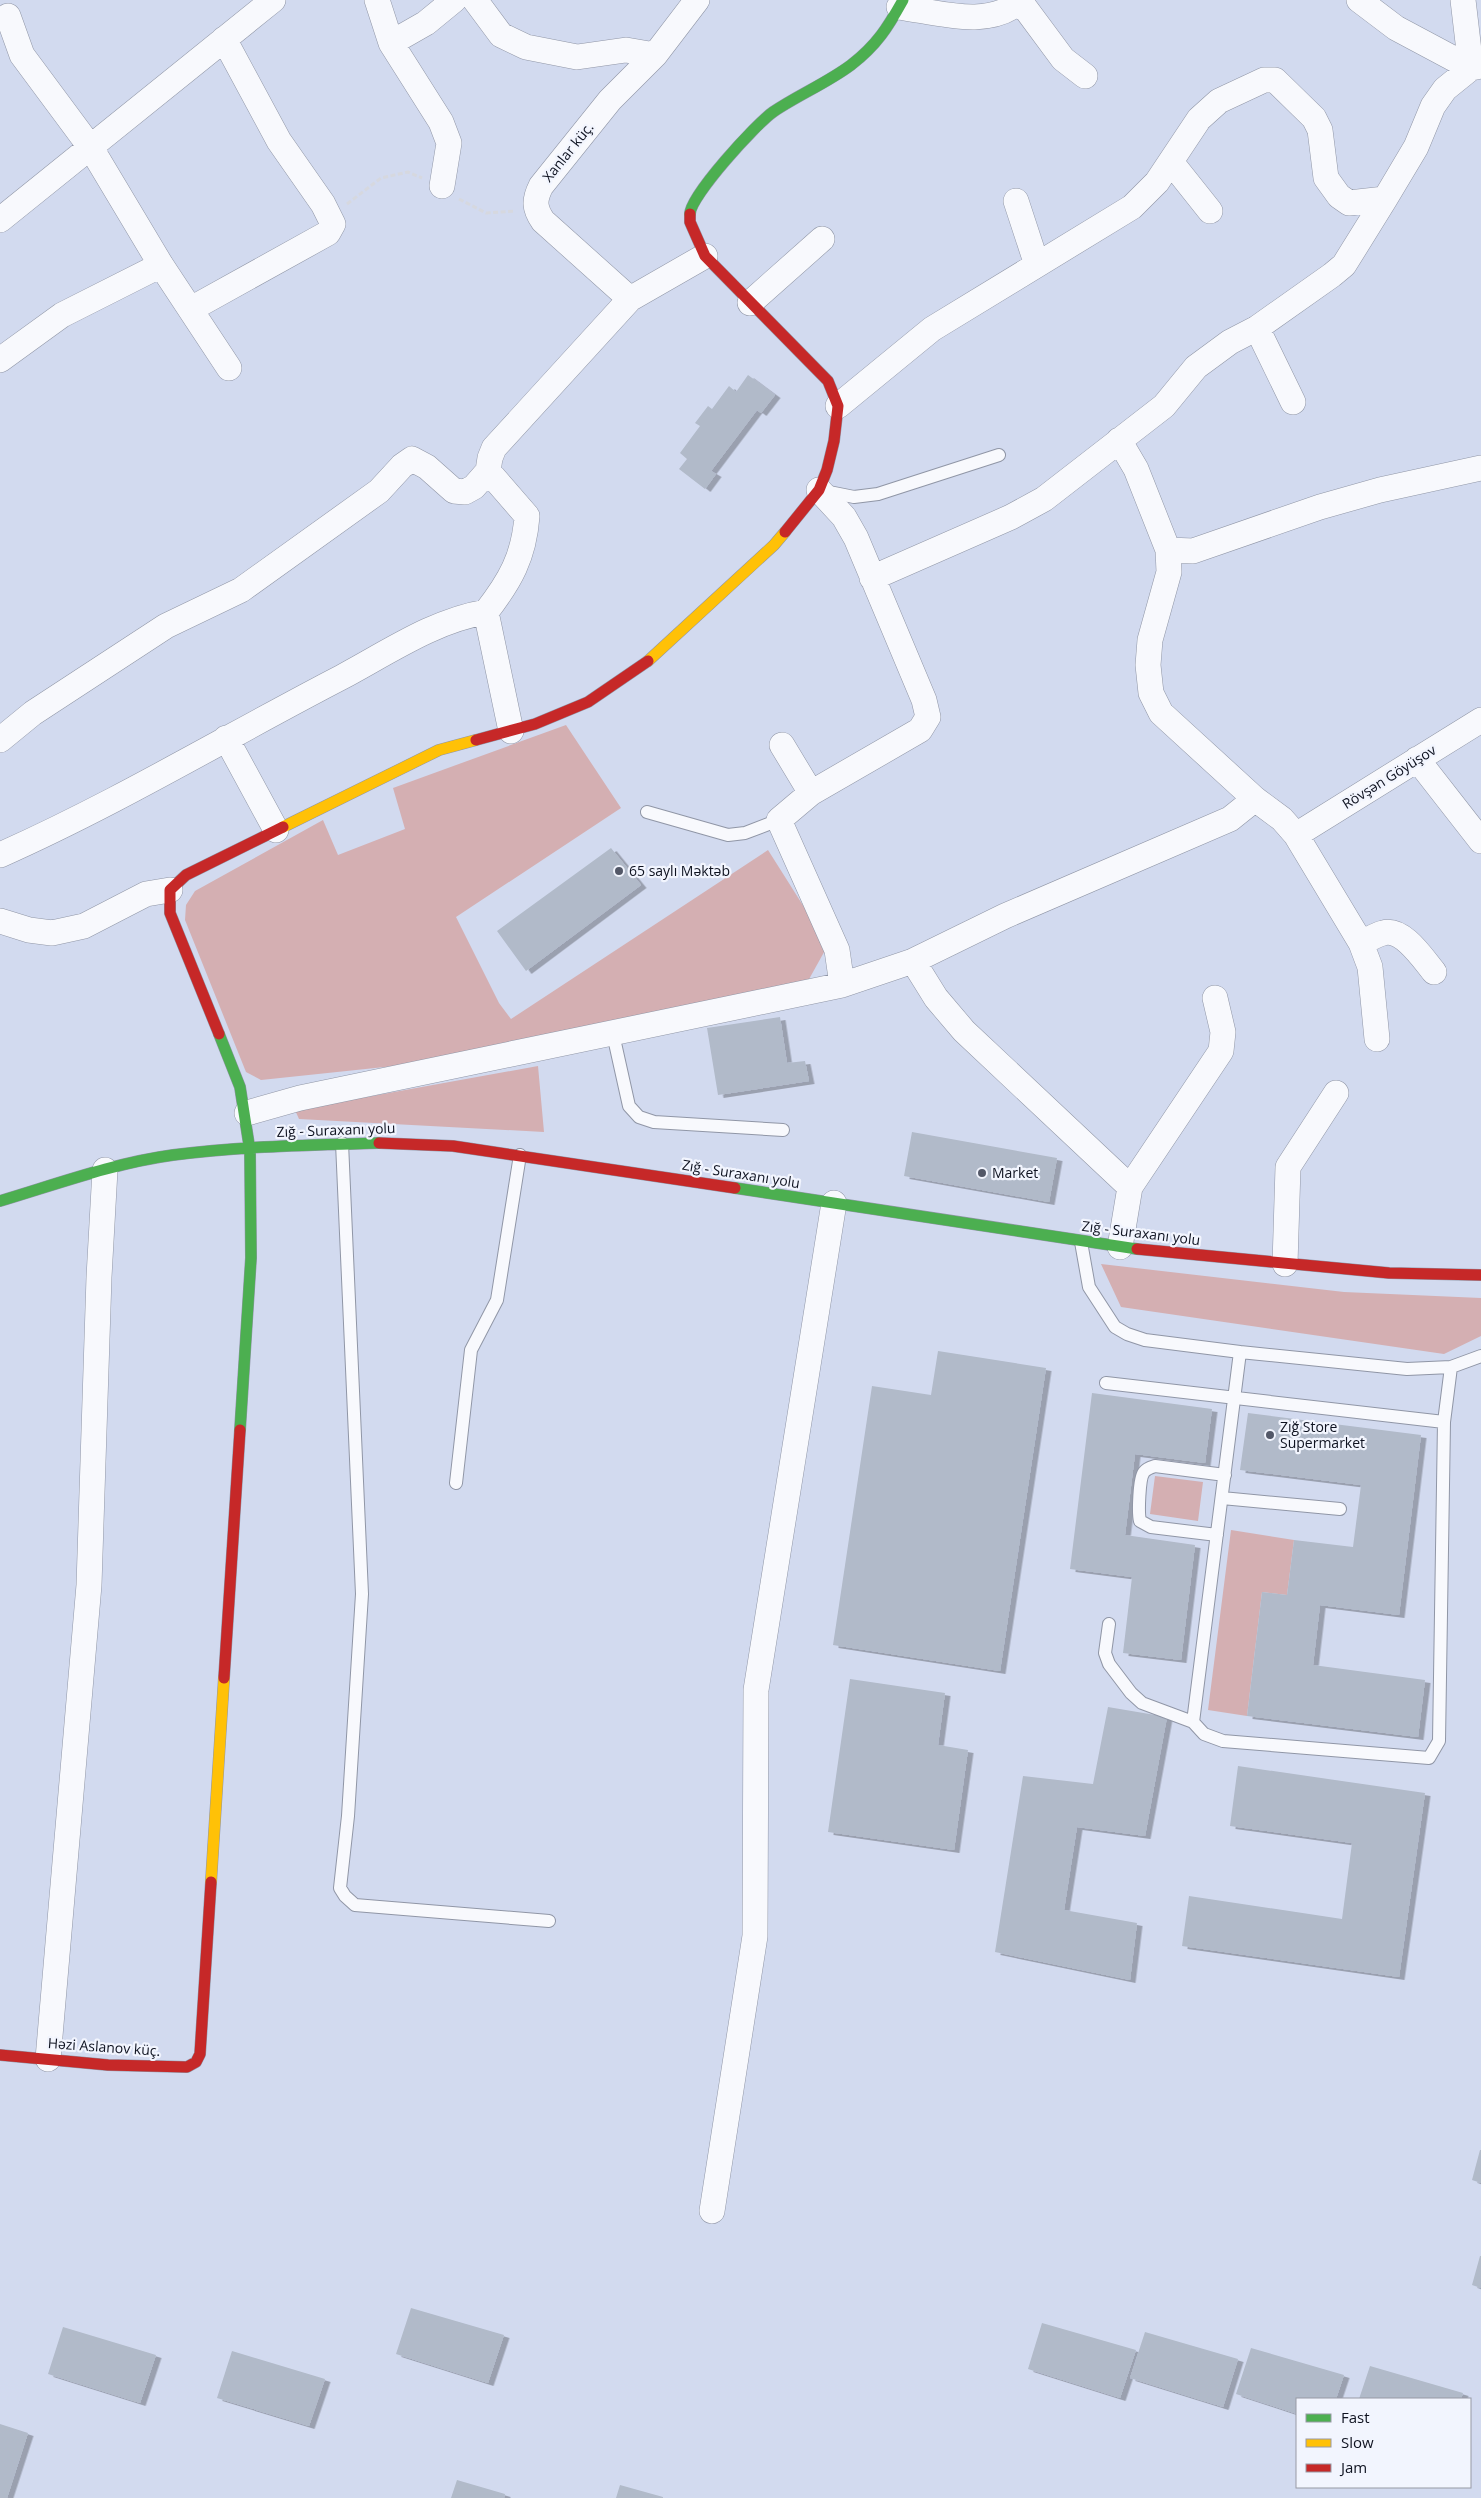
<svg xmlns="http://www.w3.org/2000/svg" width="1481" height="2498" viewBox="0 0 1481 2498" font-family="'Open Sans',sans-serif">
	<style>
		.green { fill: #d4afb2 }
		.building { fill: #b1bac9; filter: url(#shadow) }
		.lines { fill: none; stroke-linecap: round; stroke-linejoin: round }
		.lane-casing { stroke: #9096a6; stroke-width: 14 }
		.street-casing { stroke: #9096a6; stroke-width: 26 }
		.fast-casing { stroke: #9096a6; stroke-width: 12 }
		.slow-casing { stroke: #9096a6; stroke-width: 12 }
		.jam-casing { stroke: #9096a6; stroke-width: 12 }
		.path { stroke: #d6d8df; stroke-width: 3; stroke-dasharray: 5 2.5; stroke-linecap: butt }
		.lane { stroke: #f8f9fd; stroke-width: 12 }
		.street { stroke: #f8f9fd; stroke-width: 25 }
		.fast { stroke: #4caf50; stroke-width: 11 }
		.slow { stroke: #ffc107; stroke-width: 11 }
		.jam { stroke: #c62828; stroke-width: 11 }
		.poi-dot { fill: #535868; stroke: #f2f5fe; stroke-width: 2 }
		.labels { text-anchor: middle; stroke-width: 4.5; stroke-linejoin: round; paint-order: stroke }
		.street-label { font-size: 14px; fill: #0e1220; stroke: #f2f5fe }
		.poi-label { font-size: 14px; fill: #0e1220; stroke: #f2f5fe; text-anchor: start }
	</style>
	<defs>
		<filter id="shadow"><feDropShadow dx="5.5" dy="3" stdDeviation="0" flood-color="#0004"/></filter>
	</defs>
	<rect width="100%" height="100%" fill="#d2daef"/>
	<path class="green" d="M566,725L621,808L456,917L499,1003L511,1019L768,850L828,945L808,981L394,1066L261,1080L246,1072L185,920L186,905L195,891L323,820L338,855L405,829L393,788Z
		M538,1066L544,1132L299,1119L295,1110Z
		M1101,1264L1344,1292L1481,1298V1336L1444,1354L1121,1307Z
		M1155,1476L1203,1482L1198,1521L1150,1514Z
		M1231,1530L1294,1540L1287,1595L1262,1592L1247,1716L1208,1710Z"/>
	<path class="building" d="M748,375L775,395L761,413L757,410L711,471L716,474L705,489L679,469L687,459L680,453L700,426L695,423L708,406L712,409L729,386L736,392Z
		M611,848L641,885L526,971L497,931Z
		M780,1017L787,1063L805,1061L809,1081L718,1095L707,1028Z
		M912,1132L1057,1158L1049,1202L904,1176Z
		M938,1351L1046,1368L1000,1671L833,1645L872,1386L931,1395Z
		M1092,1393L1212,1409L1205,1463L1135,1454L1125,1535L1195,1545L1181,1660L1123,1653L1132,1577L1070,1569Z
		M1248,1413L1421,1435L1399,1615L1320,1605L1313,1665L1425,1680L1418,1737L1247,1716L1262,1592L1287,1595L1294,1540L1353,1547L1361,1485L1240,1470Z
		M850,1679L945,1693L938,1745L968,1750L954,1850L828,1832Z
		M1108,1707L1167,1717L1145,1836L1077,1827L1064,1910L1137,1923L1130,1980L995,1952L1023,1776L1093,1784Z
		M1238,1766L1425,1793L1399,1977L1182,1946L1189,1896L1342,1919L1352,1843L1230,1826Z
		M1480,2150H1481V2183L1472,2180Z
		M1480,2256H1481V2288L1472,2285Z
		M411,2308L504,2335L488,2383L396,2354Z
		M1042,2323L1136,2350L1120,2398L1028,2369Z
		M63,2327L156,2355L140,2403L48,2374Z
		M1145,2332L1238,2359L1223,2407L1130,2378Z
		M1251,2348L1344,2375L1336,2399H1297V2414L1236,2394Z
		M232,2351L325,2379L309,2426L217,2398Z
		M1370,2366L1463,2393L1461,2399H1359Z
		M0,2424L28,2433L7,2498H0Z
		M457,2480L505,2494L504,2498H451Z
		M620,2485L663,2497V2498H616Z"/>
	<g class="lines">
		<g class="lane-casing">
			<path id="lane" d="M824,491L854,497L878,494L999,455
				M647,812L728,835L745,833L779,820
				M613,1034L629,1106L639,1117L654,1122L783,1130
				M342,1143L362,1594L348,1816L340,1888L345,1896L355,1905L549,1921
				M1081,1242L1089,1287L1115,1327L1127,1334L1145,1340L1240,1352L1407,1369L1451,1367L1481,1356
				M1106,1383L1444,1422L1451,1367
				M456,1483L471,1350L497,1300L520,1155
				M1222,1498L1340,1509
				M1217,1535L1151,1527L1140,1521C1138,1513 1139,1478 1144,1472C1147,1468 1152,1467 1155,1466L1225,1475
				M1109,1624L1105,1653L1109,1664L1131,1693L1142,1703L1193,1722L1204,1734L1223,1741L1429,1758L1439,1741L1444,1422
				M1193,1722L1240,1352"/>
		</g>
		<g class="street-casing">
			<path id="street" d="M377,0L391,43L441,122L449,143L442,186
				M475,0L501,35L526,47L577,57L626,50L655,55
				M1359,0L1396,28L1471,68L1481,66
				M1020,1L1063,59L1085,76
				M899,7C937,12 990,30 1021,0
				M8,16L22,55L91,148L161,265L229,368
				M391,43L426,23L454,0
				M1171,162L1210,211
				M1016,201L1037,265
				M0,220L273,0
				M630,299L543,221C534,208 534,200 541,186L610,100L655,55L697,0
				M750,303L822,239
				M191,309L328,233L333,224L323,204L279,141L224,39
				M1257,328L1293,402
				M0,360L62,315L161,265
				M838,406L932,329L1132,207L1157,182L1199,119L1219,101L1264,80H1275L1314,118L1320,130L1326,178L1339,196L1349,203L1385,199
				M1119,440L1136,469L1168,550L1169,572L1150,640L1148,665L1151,693L1161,713L1255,799L1282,819L1296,835L1361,943L1370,967L1377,1039
				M819,490L844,517L856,538L924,700L928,717L920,730L811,793L779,820L837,950L842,985
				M1168,550L1193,551L1320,507L1380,490L1481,468
				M872,578L1011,517L1044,499L1164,406L1196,367L1230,342L1257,328L1332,275L1344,265L1385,199L1416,147L1433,106L1445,89L1471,68L1463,0
				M486,612L511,731
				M226,738L276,830
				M0,740L33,713L166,626L241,590L379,491L402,466L412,459L427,467L454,491L465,492L474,487L488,471L490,458L494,448L630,299L705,256
				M782,745L811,793
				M1417,759L1481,841
				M1296,835L1481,720
				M0,855C117,803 228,736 342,677C387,653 435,620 486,612C510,581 524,557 527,516L488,471
				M0,921L29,930L52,933L84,926L146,894L170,890
				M1361,943C1368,940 1375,935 1383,933C1403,927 1423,959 1434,972
				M913,961L936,998L964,1031L1130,1187
				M247,1113L300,1098L842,985L913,961L1005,916L1230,819L1255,799
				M1120,1247L1130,1187L1221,1051L1223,1032L1215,998
				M1285,1264L1288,1167L1336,1093
				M48,2059L89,1585L99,1277L105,1170
				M712,2211L755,1936L756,1690L834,1203"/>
		</g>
		<g class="fast-casing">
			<path id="fast" d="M690,214C690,196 756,124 773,112C798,95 827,83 851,65C877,45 888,27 903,0
				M219,1034L240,1087L250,1151L251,1258L240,1430
				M735,1188L1137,1249
				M0,1201C57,1184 114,1163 173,1155C241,1146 310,1145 379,1143"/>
		</g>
		<g class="slow-casing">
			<path id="slow" d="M648,661L774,545L785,532
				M283,827L439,750L476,740
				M211,1882L224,1678"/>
		</g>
		<g class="jam-casing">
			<path id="jam" d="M690,214V222L705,256L828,381L838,406L834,441L827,470L819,490L785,532
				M476,740L535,724L588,702L648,661
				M219,1034L170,913V890L186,875L283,827
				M379,1143L453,1146L735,1188
				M1137,1249L1389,1273L1481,1275
				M224,1678L240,1430
				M0,2055L108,2065L187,2067L196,2062L200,2054L211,1882"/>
		</g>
		<path class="path" d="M459,199L486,213L515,211
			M347,204L381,178L408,172L422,178"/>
		<use href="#lane" class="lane"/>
		<use href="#street" class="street"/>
		<use href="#fast" class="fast"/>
		<use href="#slow" class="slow"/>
		<use href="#jam" class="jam"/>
	</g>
	<g class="poi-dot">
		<circle cx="619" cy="871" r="5"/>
		<circle cx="982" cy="1173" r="5"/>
		<circle cx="1270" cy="1435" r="5"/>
	</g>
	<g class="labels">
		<g class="street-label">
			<text transform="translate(568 152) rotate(-51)" y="5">Xanlar küç.</text>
			<text transform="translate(1389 777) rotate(-32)" y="5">Rövşən Göyüşov</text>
			<text transform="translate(336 1130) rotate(-2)" y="5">Zığ - Suraxanı yolu</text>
			<text transform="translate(741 1174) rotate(9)" y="5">Zığ - Suraxanı yolu</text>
			<text transform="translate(1141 1233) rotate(7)" y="5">Zığ - Suraxanı yolu</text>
			<text transform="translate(104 2047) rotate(4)" y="5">Həzi Aslanov küç.</text>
		</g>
		<g class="poi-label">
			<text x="629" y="876">65 saylı Məktəb</text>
			<text x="992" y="1178">Market</text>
			<text x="1280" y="1432">Zığ Store<tspan x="1280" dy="16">Supermarket</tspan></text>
		</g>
	</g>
	<rect x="1296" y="2398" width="175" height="90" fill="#f2f5fe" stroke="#979aa5"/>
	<rect x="1306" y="2414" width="25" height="8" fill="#4caf50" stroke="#979aa5"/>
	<text x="1341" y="2423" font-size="15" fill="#0e1220">Fast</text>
	<rect x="1306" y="2439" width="25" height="8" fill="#ffc107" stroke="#979aa5"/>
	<text x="1341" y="2448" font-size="15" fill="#0e1220">Slow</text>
	<rect x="1306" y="2464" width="25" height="8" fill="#c62828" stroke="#979aa5"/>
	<text x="1341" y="2473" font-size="15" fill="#0e1220">Jam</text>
</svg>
